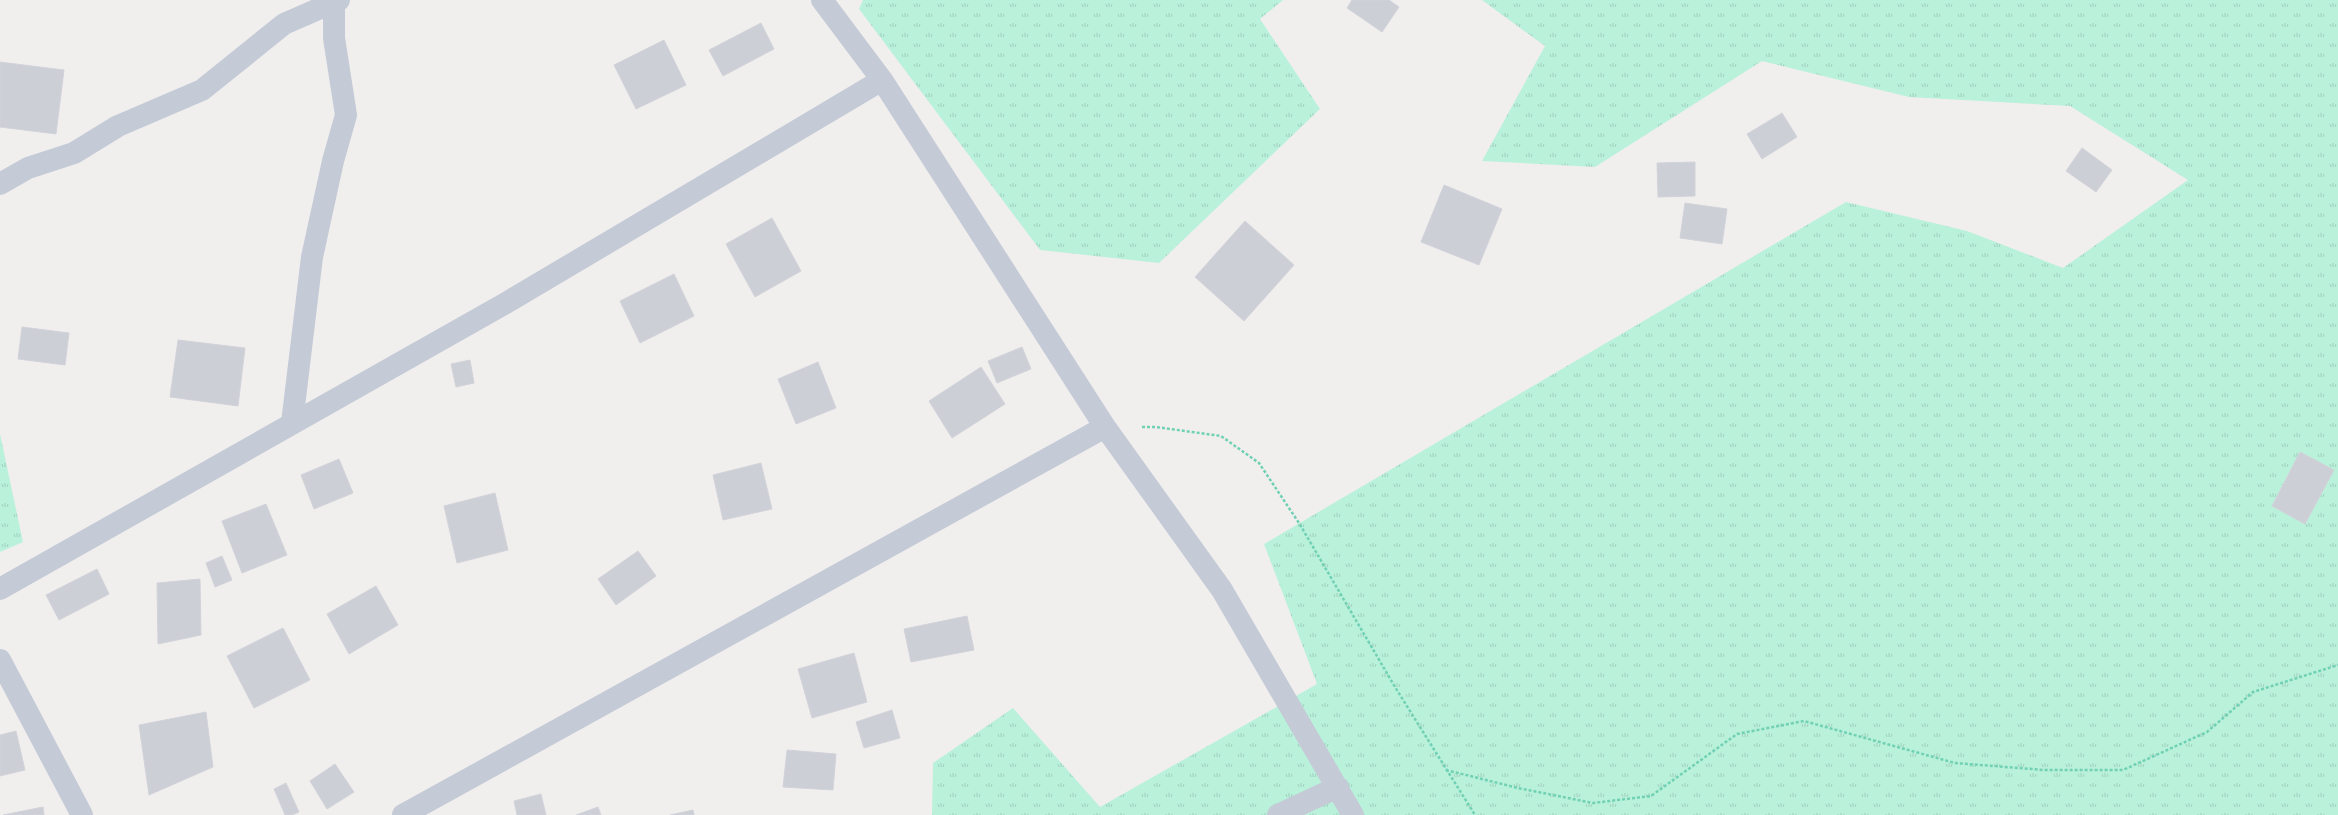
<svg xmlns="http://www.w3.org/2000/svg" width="2338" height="815" viewBox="0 0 2338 815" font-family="'Space Grotesk',sans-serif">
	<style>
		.grass { fill: url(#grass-tufts) }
		.building { fill: #cdcfd6; stroke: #d2d3da }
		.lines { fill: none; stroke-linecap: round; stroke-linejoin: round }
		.path { stroke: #70d1b4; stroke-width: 2.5; stroke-dasharray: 3 2; stroke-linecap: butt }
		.street { stroke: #c4cad6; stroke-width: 22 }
	</style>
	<defs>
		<pattern id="grass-tufts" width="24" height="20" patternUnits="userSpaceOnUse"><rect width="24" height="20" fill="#baf1da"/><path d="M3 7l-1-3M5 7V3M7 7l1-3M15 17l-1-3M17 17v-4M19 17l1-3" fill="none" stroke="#a1d0be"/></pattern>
	</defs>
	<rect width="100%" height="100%" fill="#f1efee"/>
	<path class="grass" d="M863,0H1283L1260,19L1320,109L1159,263L1040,250L859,9Z
		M1482,0H2338V815H932L933,763L1013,708L1100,807L1317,684L1264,544L1846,202L1967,231L2063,268L2188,180L2070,106L1909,97L1762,61L1595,167L1482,161L1545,46Z
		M0,434L23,542L0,552Z"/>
	<path class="building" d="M1352,0H1389L1399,7L1382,32L1347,8Z
		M761,23L774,49L723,76L709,50Z
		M664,40L686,85L636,109L614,65Z
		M0,62L64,70L56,134L0,127Z
		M1782,113L1797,137L1762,159L1747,134Z
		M2082,148L2112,170L2096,192L2066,171Z
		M1695,162V196L1658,197L1657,163Z
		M1444,185L1502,209L1479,265L1421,242Z
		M1685,203L1727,209L1722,244L1680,238Z
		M772,218L801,271L755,297L726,244Z
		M1245,221L1294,265L1244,321L1195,277Z
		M674,274L694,316L640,343L620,301Z
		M22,327L69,333L65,365L18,359Z
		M178,340L245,348L238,406L170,397Z
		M1022,347L1031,369L997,383L988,361Z
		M470,360L474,383L456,387L451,364Z
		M818,362L836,408L796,424L778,379Z
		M981,367L1005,404L952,438L929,401Z
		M2300,452L2334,470L2305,524L2272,506Z
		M339,459L353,493L314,509L301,475Z
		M761,463L772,509L723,520L713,475Z
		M495,493L508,550L457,563L444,506Z
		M266,504L287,555L242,573L222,521Z
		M638,551L656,576L616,605L598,579Z
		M222,556L232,580L215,587L206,563Z
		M97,569L109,594L59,620L46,595Z
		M200,579L201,635L158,644L157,583Z
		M376,586L398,625L349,654L327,614Z
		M967,616L974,650L911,662L904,629Z
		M283,628L310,680L254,708L227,656Z
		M854,653L867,702L812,718L798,669Z
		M892,710L900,738L864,748L856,722Z
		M206,712L213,767L149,795L139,725Z
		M16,731L25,770L0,776V735Z
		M787,750L836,754L833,790L783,787Z
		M335,764L354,792L327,809L310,781Z
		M286,783L299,812L292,815H285L274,789Z
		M541,794L546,815H517L514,801Z
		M43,807L44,815H3Z
		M598,807L601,815H576Z
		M693,810L694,815H670Z"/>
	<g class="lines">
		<path class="path" d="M1142,427H1156L1221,436L1259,463L1299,523L1395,687L1475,815
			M1446,770L1518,788L1593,803L1651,796L1737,734L1804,721L1955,763L2044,770H2123L2207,732L2253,692L2338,665"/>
		<path class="street" d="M822,0L882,80L1105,427L1222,590L1353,815
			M0,184L28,168L74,153L118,126L202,90L284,24L339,0
			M292,423L312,257L333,161L346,115L334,38V3
			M0,589L506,303L882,80
			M0,660L82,815
			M403,815L1105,427
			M1278,815L1338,787"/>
	</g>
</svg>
